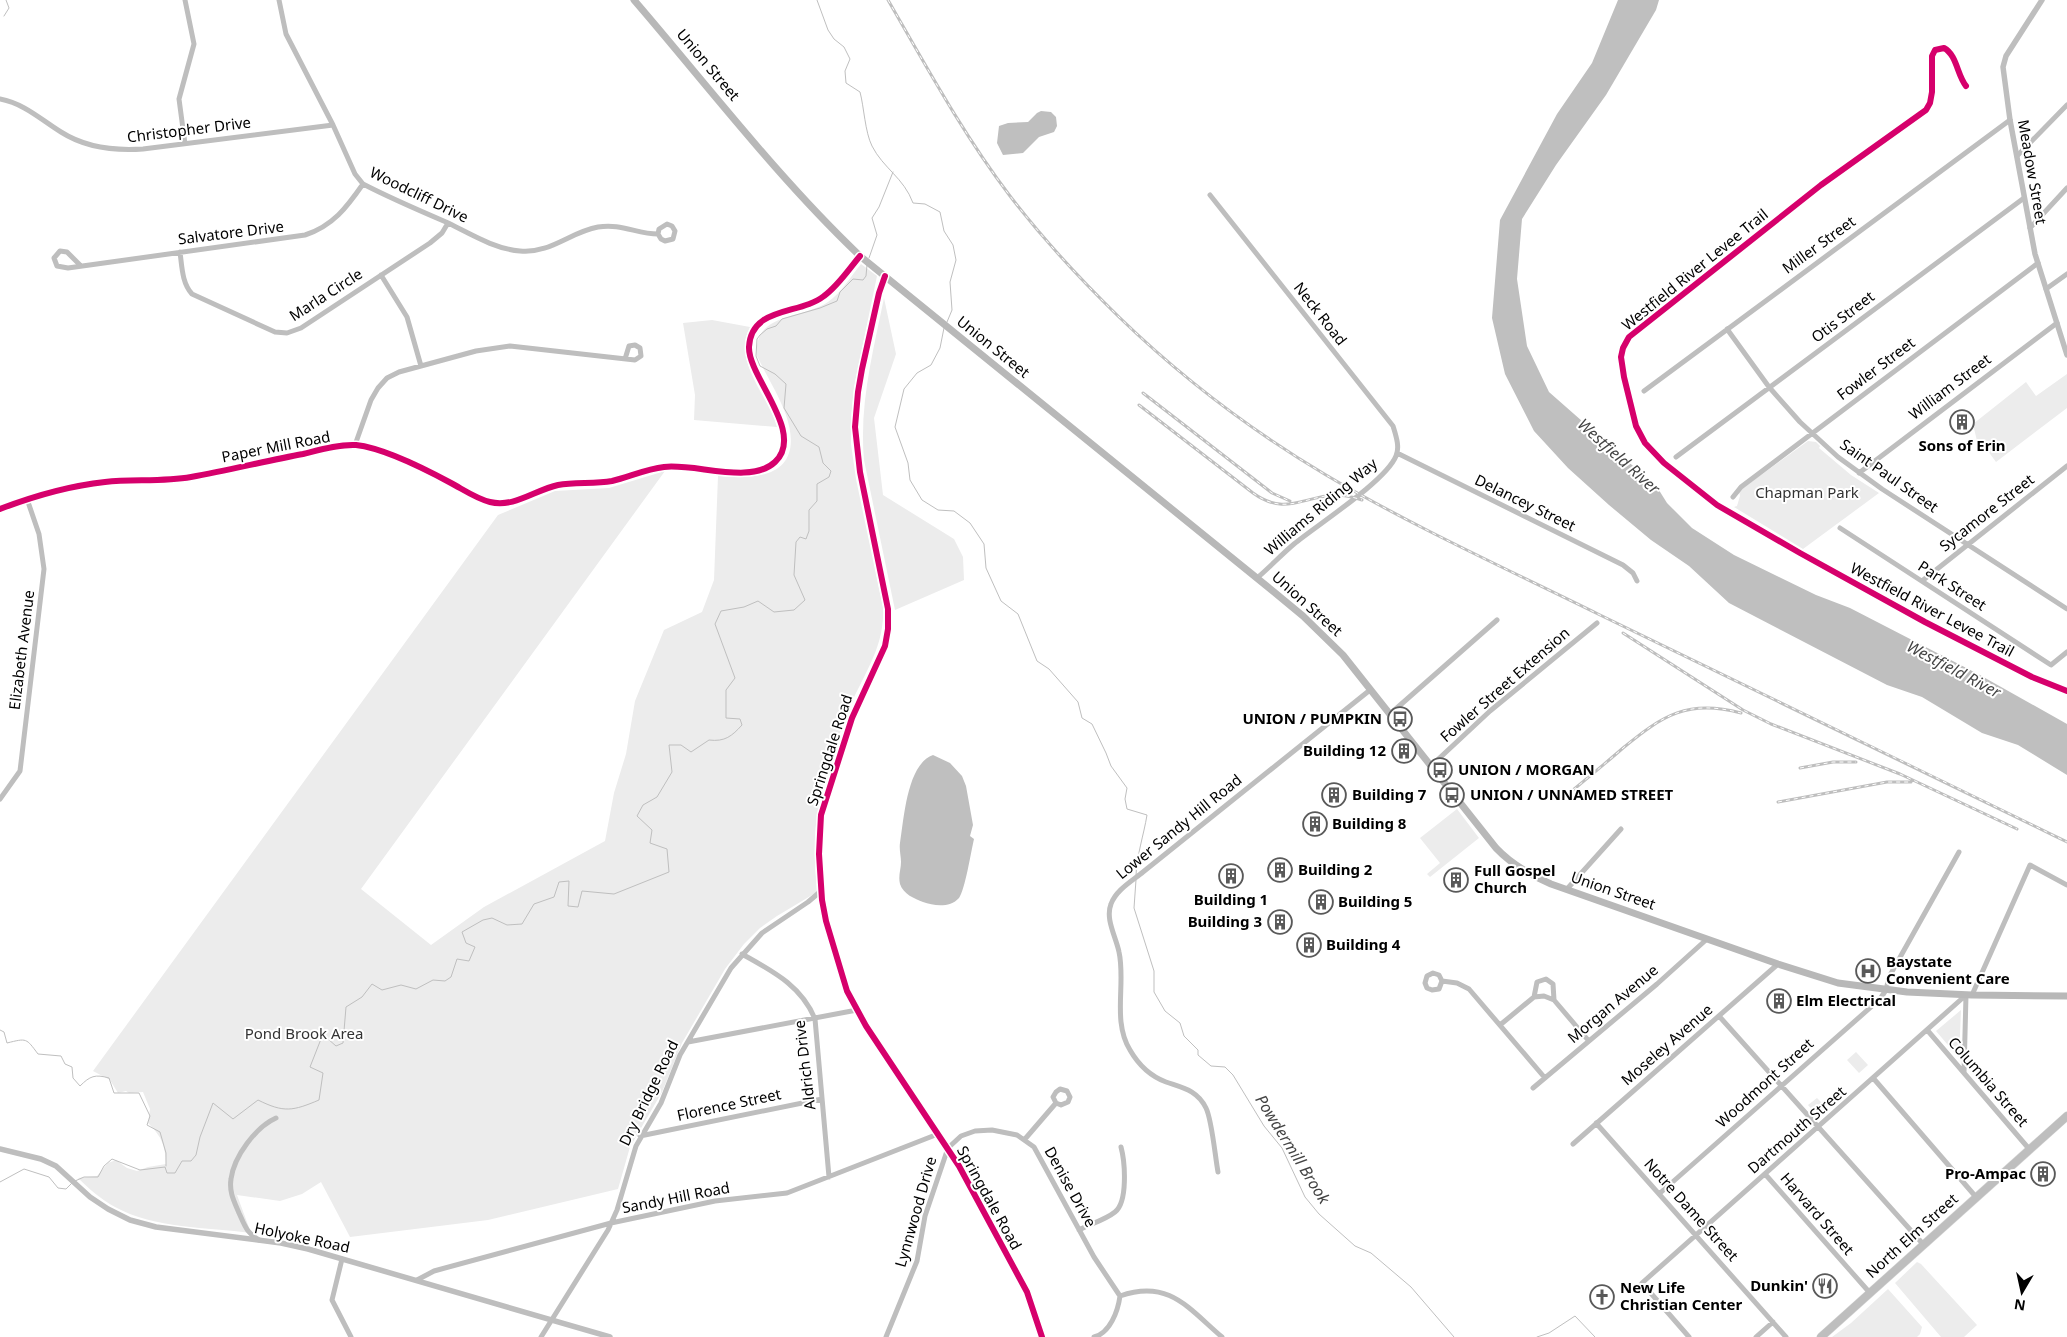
<svg xmlns="http://www.w3.org/2000/svg" width="2067" height="1337" viewBox="0 0 2067 1337" font-family="'Noto Sans',sans-serif">
	<style>
		.green { fill: #ececec }
		.water { fill: #bfbfbf }
		.lines { fill: none; stroke-linecap: round; stroke-linejoin: round }
		.stream { stroke: #bfbfbf; stroke-width: 1 }
		.trunk-casing { stroke: #dbdbdb; stroke-width: 9 }
		.minor { stroke: #bebebe; stroke-width: 5 }
		.tertiary { stroke: #bebebe; stroke-width: 5.5 }
		.secondary { stroke: #b8b8b8; stroke-width: 7 }
		.trunk { stroke: #bebebe; stroke-width: 8 }
		.rail-casing { stroke: #bebebe; stroke-width: 3 }
		.rail { stroke: #fff; stroke-width: 1; stroke-dasharray: 4; stroke-linecap: butt }
		.cycleway-casing { stroke: #fff; stroke-width: 9 }
		.cycleway { stroke: #d6006c; stroke-width: 6 }
		.labels { text-anchor: middle; stroke-width: 4; stroke-linejoin: round; paint-order: stroke }
		.street-label { font-size: 15px; fill: #000; stroke: #fff }
		.poi-label { font-size: 15px; font-weight: bold; fill: #000; stroke: #fff; text-anchor: start }
		.park-label { font-size: 15px; fill: #333; stroke: #fff }
		.water-label { font-size: 16px; font-style: italic; fill: #444; stroke: #fff }
	</style>
	<rect width="100%" height="100%" fill="#fff"/>
	<path class="green" d="M861,264L877,276L854,387L851,418V444L856,479L883,608C885,648 862,676 848,711C837,741 821,785 817,817C813,842 815,867 817,892L777,916L760,928L744,944L725,969L682,1043L662,1092L630,1147L618,1189L488,1220L350,1237L321,1182L302,1194L280,1201L237,1195L251,1233C207,1227 155,1229 115,1207C101,1199 89,1189 78,1178L97,1176L108,1163L116,1160L127,1168L137,1171L148,1167L166,1164C165,1145 162,1137 148,1123L150,1109L143,1092L129,1093L126,1091L118,1093L110,1080L93,1071L498,515L555,491L609,488L665,471L361,889L431,945L484,907L605,841L614,793L626,754L635,701L664,630L702,612L714,580L718,476C765,481 805,472 786,415C779,395 766,375 757,356C753,312 801,320 828,302C841,293 851,276 861,264Z
		M884,298L896,354L874,418L883,495L954,539L963,557L964,580L895,610L864,460C859,405 873,352 884,298Z
		M712,320L750,327C732,362 768,394 777,427L694,420L695,395L683,323Z
		M2067,374V408L1996,462L1982,443L1977,441L1973,424L2026,382L2036,396Z
		M1808,441L1816,442L1820,446L1819,448L1851,475L1879,493L1803,549L1734,507L1737,506L1740,496L1739,491Z
		M1457,809L1479,838L1430,877L1427,874L1440,863L1420,838Z
		M1961,1010L1959,1058L1936,1031Z
		M1856,1052L1868,1065L1859,1073L1847,1060Z
		M1817,1098L1824,1105L1815,1113L1808,1105Z
		M1917,1262L1921,1264L1977,1325L1964,1337H1941L1895,1283Z
		M1888,1289L1922,1327L1920,1334L1917,1337H1832L1851,1323Z"/>
	<path class="water" d="M1618,0H1659L1656,10L1606,95L1556,165L1522,219L1517,279L1527,346L1549,392L1657,487L1667,503L1692,528L1734,555L1816,595L1850,608L1978,674L2067,724V775L2018,745L1982,733L1922,697L1887,685L1729,603L1689,566L1651,540L1609,505L1568,468L1534,431L1505,374L1492,318L1500,220L1557,114L1592,63Z
		M1041,111L1051,112L1056,117L1057,126L1054,132L1039,137L1023,153L1003,155L997,143L999,126L1008,123L1028,122L1037,113Z
		M933,755L950,763L962,776L966,786L973,825L970,836L974,839C971,852 965,890 959,898C950,908 934,906 923,902C915,899 903,894 900,884C898,876 901,869 901,862C901,856 899,849 900,843C904,819 907,764 933,755Z"/>
	<g class="lines">
		<path class="stream" d="M817,0L828,30L834,39L844,47L850,59L845,71L846,83L860,92C864,107 865,132 872,146C883,168 904,178 913,203L925,204L940,212L944,231L953,245L956,260L950,282L952,310L947,322
			M4,16L9,8L6,0
			M869,258L877,235L872,218L879,207L893,172
			M944,328L940,348L931,365L917,373L904,389L895,427L908,463L910,480L922,500L938,510L954,511L970,523L984,544L986,568L1001,601L1018,614L1037,661L1049,669L1078,702L1082,718L1092,724L1106,753L1111,766L1127,788L1125,799L1127,809L1147,815C1144,834 1136,858 1136,876
			M1136,880L1134,908L1154,971V992L1165,1011L1180,1023L1184,1036L1198,1050V1055L1211,1066L1225,1067L1233,1075L1264,1126L1282,1148L1305,1197L1319,1214L1355,1246L1371,1253L1411,1287L1454,1337
			M0,1030L4,1032L7,1043C27,1038 26,1038 38,1054L61,1056L65,1064L72,1067L73,1078L80,1086C90,1076 95,1074 109,1078L114,1093H139L150,1116L147,1125L160,1132L166,1153V1166
			M75,1181L84,1177H98L104,1166L112,1159L140,1170L165,1167L167,1173H175L182,1161H191L196,1155L200,1137L213,1103L233,1119L258,1100C284,1113 293,1111 319,1100L323,1073L310,1067L321,1039H328L336,1046L343,1043L346,1007L362,997L372,984L382,990L401,985L416,989L433,980L445,981L451,977L457,959L469,961L475,947L466,943L462,932L483,920L492,918L507,925L522,924L534,904L554,897L559,882L569,881L568,906L578,907L582,891L614,894L669,872L667,849L650,843L652,830L637,816L643,805L657,797L672,772L669,745H681L691,752L709,740C725,742 732,736 742,725L740,719L726,718V690L735,678L715,624L721,611L744,607L758,601L774,612L794,610L805,600L794,575L796,542L800,537L806,539L809,531V510L817,501V484L829,477L831,471L823,463L819,447L801,436L784,408L786,384L775,374L760,366L756,356L757,339L760,335L767,329L776,326L782,319L820,308L837,301L840,292L853,279L863,280L866,276L867,265
			M0,1182L24,1169L49,1177L58,1188L66,1189L72,1183
			M1537,1337L1549,1333L1575,1316L1595,1337"/>
		<g class="trunk-casing">
			<path id="trunk" d="M1821,1337L2067,1116"/>
		</g>
		<path class="minor" d="M279,0L286,34L333,125L355,174L363,184C390,198 418,210 446,222C469,233 494,249 520,251C550,254 570,232 598,227C621,223 637,234 658,234L661,239L665,241L673,239L675,231L672,226L667,224L659,229L658,234
			M0,99C25,104 40,119 61,132C86,148 114,151 143,149L333,125
			M185,144L179,99L194,44L185,0
			M2017,156L2067,105
			M1210,195L1393,426C1396,436 1400,447 1396,456C1386,481 1317,525 1294,544C1281,555 1270,567 1257,578
			M2030,228L2067,188
			M180,252C182,267 182,283 192,294L275,332L287,333L301,328L430,243L442,233L448,223
			M80,265L67,252L60,251L54,258L57,266L68,268L305,235C333,226 347,207 363,184
			M381,275L407,317L421,366
			M2046,289L2067,274
			M1727,329L1769,387L1800,422L1838,457L1882,489L2067,609
			M1644,391L2010,120
			M355,445L371,400L378,388L387,378L399,372L476,351L510,346L635,360L641,356L640,348L635,345L629,346L625,359
			M1397,453L1623,565L1633,573L1637,581
			M1676,457L2024,198
			M1859,473L2057,323
			M1733,497L1741,487L2038,263
			M0,509C34,496 68,486 105,482C133,479 163,482 191,477C229,470 266,461 303,454C319,450 339,444 356,445C383,448 427,470 451,483C464,490 477,499 490,502C514,508 535,490 558,485C575,482 594,484 612,481C629,477 646,469 664,467C695,463 751,485 775,462C806,433 748,377 749,347C751,306 800,315 824,296C838,286 849,269 860,256
			M1840,528L2051,665L2067,652
			M1922,581L2067,466
			M1390,714L1497,620
			M1431,766L1490,711L1597,623
			M0,799L20,771L44,569L39,534L27,499
			M1567,889L1621,829
			M742,954C772,971 801,985 815,1019L829,1177
			M1442,981L1439,975L1433,973L1427,976L1425,983L1427,988L1432,990L1439,989L1442,981L1457,983L1469,989L1545,1078
			M1972,995L2030,865L2067,885
			M1534,997L1544,996L1554,1000
			M1719,1016L1923,1244
			M1500,1025L1534,997L1537,982L1546,979L1553,984L1554,1000L1588,1040
			M1928,1031L2030,1150
			M688,1042L857,1010
			M1964,1073L1966,995
			M1874,1079L1976,1197
			M1533,1088L1657,984L1707,939
			M1596,1123L1786,1337
			M640,1136L822,1099
			M1025,1139L1056,1103L1061,1105L1068,1102L1070,1097L1067,1091L1060,1089L1056,1092L1053,1097L1056,1103
			M1573,1144L1778,964
			M1218,1172C1215,1156 1212,1120 1206,1108C1197,1090 1183,1088 1166,1082C1150,1076 1138,1064 1130,1050C1112,1021 1126,983 1119,952C1116,937 1105,919 1111,904C1116,890 1132,881 1143,872L1370,690
			M1765,1174L1870,1293
			M1659,1194L1880,999L1886,990L1889,977L1959,852
			M1079,1230C1090,1224 1105,1220 1115,1212C1128,1202 1125,1162 1121,1147
			M259,1240C246,1232 245,1226 239,1213C234,1201 229,1192 231,1179C234,1156 256,1127 276,1118
			M342,1259L332,1300L351,1337
			M417,1280L434,1271L611,1223L715,1201L787,1193L938,1134
			M541,1337L608,1230L617,1210L636,1146L661,1103L680,1055L731,968L762,933L808,902L821,891
			M886,1337L917,1261L925,1216L948,1148L961,1136L975,1131L992,1130L1017,1135L1034,1147L1094,1257L1120,1296
			M1094,1337C1110,1333 1118,1311 1120,1296C1169,1279 1188,1308 1222,1337
			M1689,1337L1642,1283L1966,995
			M1756,1337L1773,1322"/>
		<path class="tertiary" d="M2042,0L2006,56L2003,67L2010,120L2035,254L2067,355
			M885,276L879,293L862,369L858,392L855,427L860,472L888,609V629L885,646L852,718L821,815L819,854L822,900L826,921L847,991L866,1026L959,1166L1027,1292L1042,1337
			M0,1149L41,1159L56,1166L90,1197L108,1209L130,1220L156,1227L281,1243L308,1249L610,1337"/>
		<path class="secondary" d="M634,0C708,86 778,178 860,256L1274,592L1303,616L1343,655L1496,848C1512,865 1530,875 1551,884L1778,964L1838,983L1907,992L1972,995L2067,996"/>
		<use href="#trunk" class="trunk"/>
		<g class="rail-casing">
			<path id="rail" d="M888,0C926,66 963,134 1010,196C1043,239 1080,279 1119,317C1182,378 1252,431 1326,475C1414,527 1507,569 1598,614C1754,690 1911,765 2067,842
				M1143,393L1272,493L1290,501
				M1139,405L1253,493C1285,516 1302,497 1335,495C1344,495 1353,497 1362,500
				M1623,633L1743,710L1771,724L1900,774L2017,829
				M1800,768L1833,762H1856
				M1573,790C1590,776 1607,762 1623,748C1663,715 1688,699 1741,713
				M1778,802L1887,782H1911"/>
		</g>
		<use href="#rail" class="rail"/>
		<g class="cycleway-casing">
			<path id="cycleway" d="M1966,86C1957,75 1957,55 1944,48L1935,50L1932,56V92L1930,103L1926,110L1821,185L1629,337L1623,348L1621,357L1624,377L1636,426L1645,443L1664,463L1717,505L1800,553L1925,622L2032,677L2067,691
				M885,276L879,293L862,369L858,392L855,427L860,472L888,609V629L885,646L852,718L821,815L819,854L822,900L826,921L847,991L866,1026L959,1166L1027,1292L1042,1337
				M0,509C34,496 68,486 105,482C133,479 163,482 191,477C229,470 266,461 303,454C319,450 339,444 356,445C383,448 427,470 451,483C464,490 477,499 490,502C514,508 535,490 558,485C575,482 594,484 612,481C629,477 646,469 664,467C695,463 751,485 775,462C806,433 748,377 749,347C751,306 800,315 824,296C838,286 849,269 860,256"/>
		</g>
		<use href="#cycleway" class="cycleway"/>
	</g>
	<defs>
		<g id="building-ring" transform="scale(1.25)"><circle r="9.5" fill="#fff" stroke="#595959" stroke-width="1.5"/><path d="M-4-6H4V6H1V3H-1V6H-4ZM-2.5-4.3h1.7v1.8h-1.7ZM.8-4.3h1.7v1.8H.8ZM-2.5-1h1.7V.8h-1.7ZM.8-1h1.7V.8H.8Z" fill="#595959"/></g>
		<g id="bus-ring" transform="scale(1.25)"><circle r="9.5" fill="#fff" stroke="#595959" stroke-width="1.5"/><path d="M-5-6H5V4H4V6H2V4H-2V6H-4V4H-5ZM-3.5-4V0h7V-4ZM-3.5 1.2v1.5H-2V1.2ZM2 1.2v1.5H3.5V1.2Z" fill="#595959"/></g>
		<g id="hospital-ring" transform="scale(1.25)"><circle r="9.5" fill="#fff" stroke="#595959" stroke-width="1.5"/><path d="M-5-5h3v3.5h4V-5h3V5h-3V1.5h-4V5h-3Z" fill="#595959"/></g>
		<g id="restaurant-ring" transform="scale(1.25)"><circle r="9.5" fill="#fff" stroke="#595959" stroke-width="1.5"/><path d="M-5-6h1v4h1v-4h1v4h1v-4h1v5L-1.5 .5V6h-2V.5L-5-1ZM5-6V6H3V1.5H1.5Q1.5-4 5-6Z" fill="#595959"/></g>
		<g id="church-ring" transform="scale(1.25)"><circle r="9.5" fill="#fff" stroke="#595959" stroke-width="1.5"/><path d="M-1.2-6h2.4v3.5h3.3v2.4h-3.3V6h-2.4V-.1h-3.3v-2.4h3.3Z" fill="#595959"/></g>
	</defs>
	<g fill-rule="evenodd">
		<use href="#building-ring" x="1962" y="422"/>
		<use href="#bus-ring" x="1400" y="719"/>
		<use href="#building-ring" x="1404" y="751"/>
		<use href="#bus-ring" x="1440" y="770"/>
		<use href="#building-ring" x="1334" y="795"/>
		<use href="#bus-ring" x="1452" y="795"/>
		<use href="#building-ring" x="1315" y="824"/>
		<use href="#building-ring" x="1280" y="870"/>
		<use href="#building-ring" x="1231" y="876"/>
		<use href="#building-ring" x="1456" y="880"/>
		<use href="#building-ring" x="1321" y="902"/>
		<use href="#building-ring" x="1280" y="922"/>
		<use href="#building-ring" x="1309" y="945"/>
		<use href="#hospital-ring" x="1868" y="971"/>
		<use href="#building-ring" x="1779" y="1001"/>
		<use href="#building-ring" x="2043" y="1174"/>
		<use href="#restaurant-ring" x="1825" y="1286"/>
		<use href="#church-ring" x="1602" y="1297"/>
	</g>
	<g class="labels">
		<g class="street-label">
			<text transform="translate(708 65) rotate(50)" y="5">Union Street</text>
			<text transform="translate(189 130) rotate(-7)" y="5">Christopher Drive</text>
			<text transform="translate(2032 172) rotate(80)" y="5">Meadow Street</text>
			<text transform="translate(419 195) rotate(26)" y="5">Woodcliff Drive</text>
			<text transform="translate(231 233) rotate(-7)" y="5">Salvatore Drive</text>
			<text transform="translate(1819 245) rotate(-36)" y="5">Miller Street</text>
			<text transform="translate(1695 270) rotate(-39)" y="5">Westfield River Levee Trail</text>
			<text transform="translate(326 295) rotate(-33)" y="5">Marla Circle</text>
			<text transform="translate(1320 314) rotate(52)" y="5">Neck Road</text>
			<text transform="translate(1843 317) rotate(-37)" y="5">Otis Street</text>
			<text transform="translate(993 347) rotate(39)" y="5">Union Street</text>
			<text transform="translate(1876 369) rotate(-37)" y="5">Fowler Street</text>
			<text transform="translate(1950 387) rotate(-37)" y="5">William Street</text>
			<text transform="translate(276 447) rotate(-11)" y="5">Paper Mill Road</text>
			<text transform="translate(1889 476) rotate(35)" y="5">Saint Paul Street</text>
			<text transform="translate(1525 503) rotate(26)" y="5">Delancey Street</text>
			<text transform="translate(1321 507) rotate(-40)" y="5">Williams Riding Way</text>
			<text transform="translate(1987 513) rotate(-38)" y="5">Sycamore Street</text>
			<text transform="translate(1952 586) rotate(33)" y="5">Park Street</text>
			<text transform="translate(1307 604) rotate(42)" y="5">Union Street</text>
			<text transform="translate(1932 610) rotate(28)" y="5">Westfield River Levee Trail</text>
			<text transform="translate(22 650) rotate(-83)" y="5">Elizabeth Avenue</text>
			<text transform="translate(1505 685) rotate(-41)" y="5">Fowler Street Extension</text>
			<text transform="translate(830 750) rotate(-72)" y="5">Springdale Road</text>
			<text transform="translate(1179 827) rotate(-39)" y="5">Lower Sandy Hill Road</text>
			<text transform="translate(1613 891) rotate(19)" y="5">Union Street</text>
			<text transform="translate(1613 1004) rotate(-40)" y="5">Morgan Avenue</text>
			<text transform="translate(1667 1045) rotate(-41)" y="5">Moseley Avenue</text>
			<text transform="translate(805 1065) rotate(-97)" y="5">Aldrich Drive</text>
			<text transform="translate(1988 1082) rotate(49)" y="5">Columbia Street</text>
			<text transform="translate(1765 1083) rotate(-42)" y="5">Woodmont Street</text>
			<text transform="translate(649 1093) rotate(-64)" y="5">Dry Bridge Road</text>
			<text transform="translate(729 1105) rotate(-12)" y="5">Florence Street</text>
			<text transform="translate(1797 1130) rotate(-41)" y="5">Dartmouth Street</text>
			<text transform="translate(1070 1187) rotate(61)" y="5">Denise Drive</text>
			<text transform="translate(676 1198) rotate(-11)" y="5">Sandy Hill Road</text>
			<text transform="translate(989 1198) rotate(61)" y="5">Springdale Road</text>
			<text transform="translate(1691 1210) rotate(48)" y="5">Notre Dame Street</text>
			<text transform="translate(916 1212) rotate(-74)" y="5">Lynnwood Drive</text>
			<text transform="translate(1817 1214) rotate(49)" y="5">Harvard Street</text>
			<text transform="translate(1912 1236) rotate(-42)" y="5">North Elm Street</text>
			<text transform="translate(302 1238) rotate(12)" y="5">Holyoke Road</text>
		</g>
		<g class="poi-label">
			<text x="1962" y="451" text-anchor="middle">Sons of Erin</text>
			<text x="1382" y="724" text-anchor="end">UNION / PUMPKIN</text>
			<text x="1386" y="756" text-anchor="end">Building 12</text>
			<text x="1458" y="775">UNION / MORGAN</text>
			<text x="1352" y="800">Building 7</text>
			<text x="1470" y="800">UNION / UNNAMED STREET</text>
			<text x="1332" y="829">Building 8</text>
			<text x="1298" y="875">Building 2</text>
			<text x="1474" y="876">Full Gospel<tspan x="1474" dy="17">Church</tspan></text>
			<text x="1231" y="905" text-anchor="middle">Building 1</text>
			<text x="1338" y="907">Building 5</text>
			<text x="1262" y="927" text-anchor="end">Building 3</text>
			<text x="1326" y="950">Building 4</text>
			<text x="1886" y="967">Baystate<tspan x="1886" dy="17">Convenient Care</tspan></text>
			<text x="1796" y="1006">Elm Electrical</text>
			<text x="2026" y="1179" text-anchor="end">Pro-Ampac</text>
			<text x="1808" y="1291" text-anchor="end">Dunkin'</text>
			<text x="1620" y="1293">New Life<tspan x="1620" dy="17">Christian Center</tspan></text>
		</g>
		<g class="park-label">
			<text x="1807" y="498">Chapman Park</text>
			<text x="304" y="1039">Pond Brook Area</text>
		</g>
		<g class="water-label">
			<text transform="translate(1619 456) rotate(42)" y="6">Westfield River</text>
			<text transform="translate(1954 669) rotate(28)" y="6">Westfield River</text>
			<text transform="translate(1293 1149) rotate(58)" y="6">Powdermill Brook</text>
		</g>
	</g>
	<g transform="translate(2022 1292) rotate(189)" stroke="#ffffff" stroke-width="4" paint-order="stroke">
	<path d="M0-4L9 19L0 12L-9 19Z" fill="#000000"/>
	<text y="-8" font-size="14" font-weight="bold" text-anchor="middle" fill="#000000">N</text>
	</g>
</svg>
